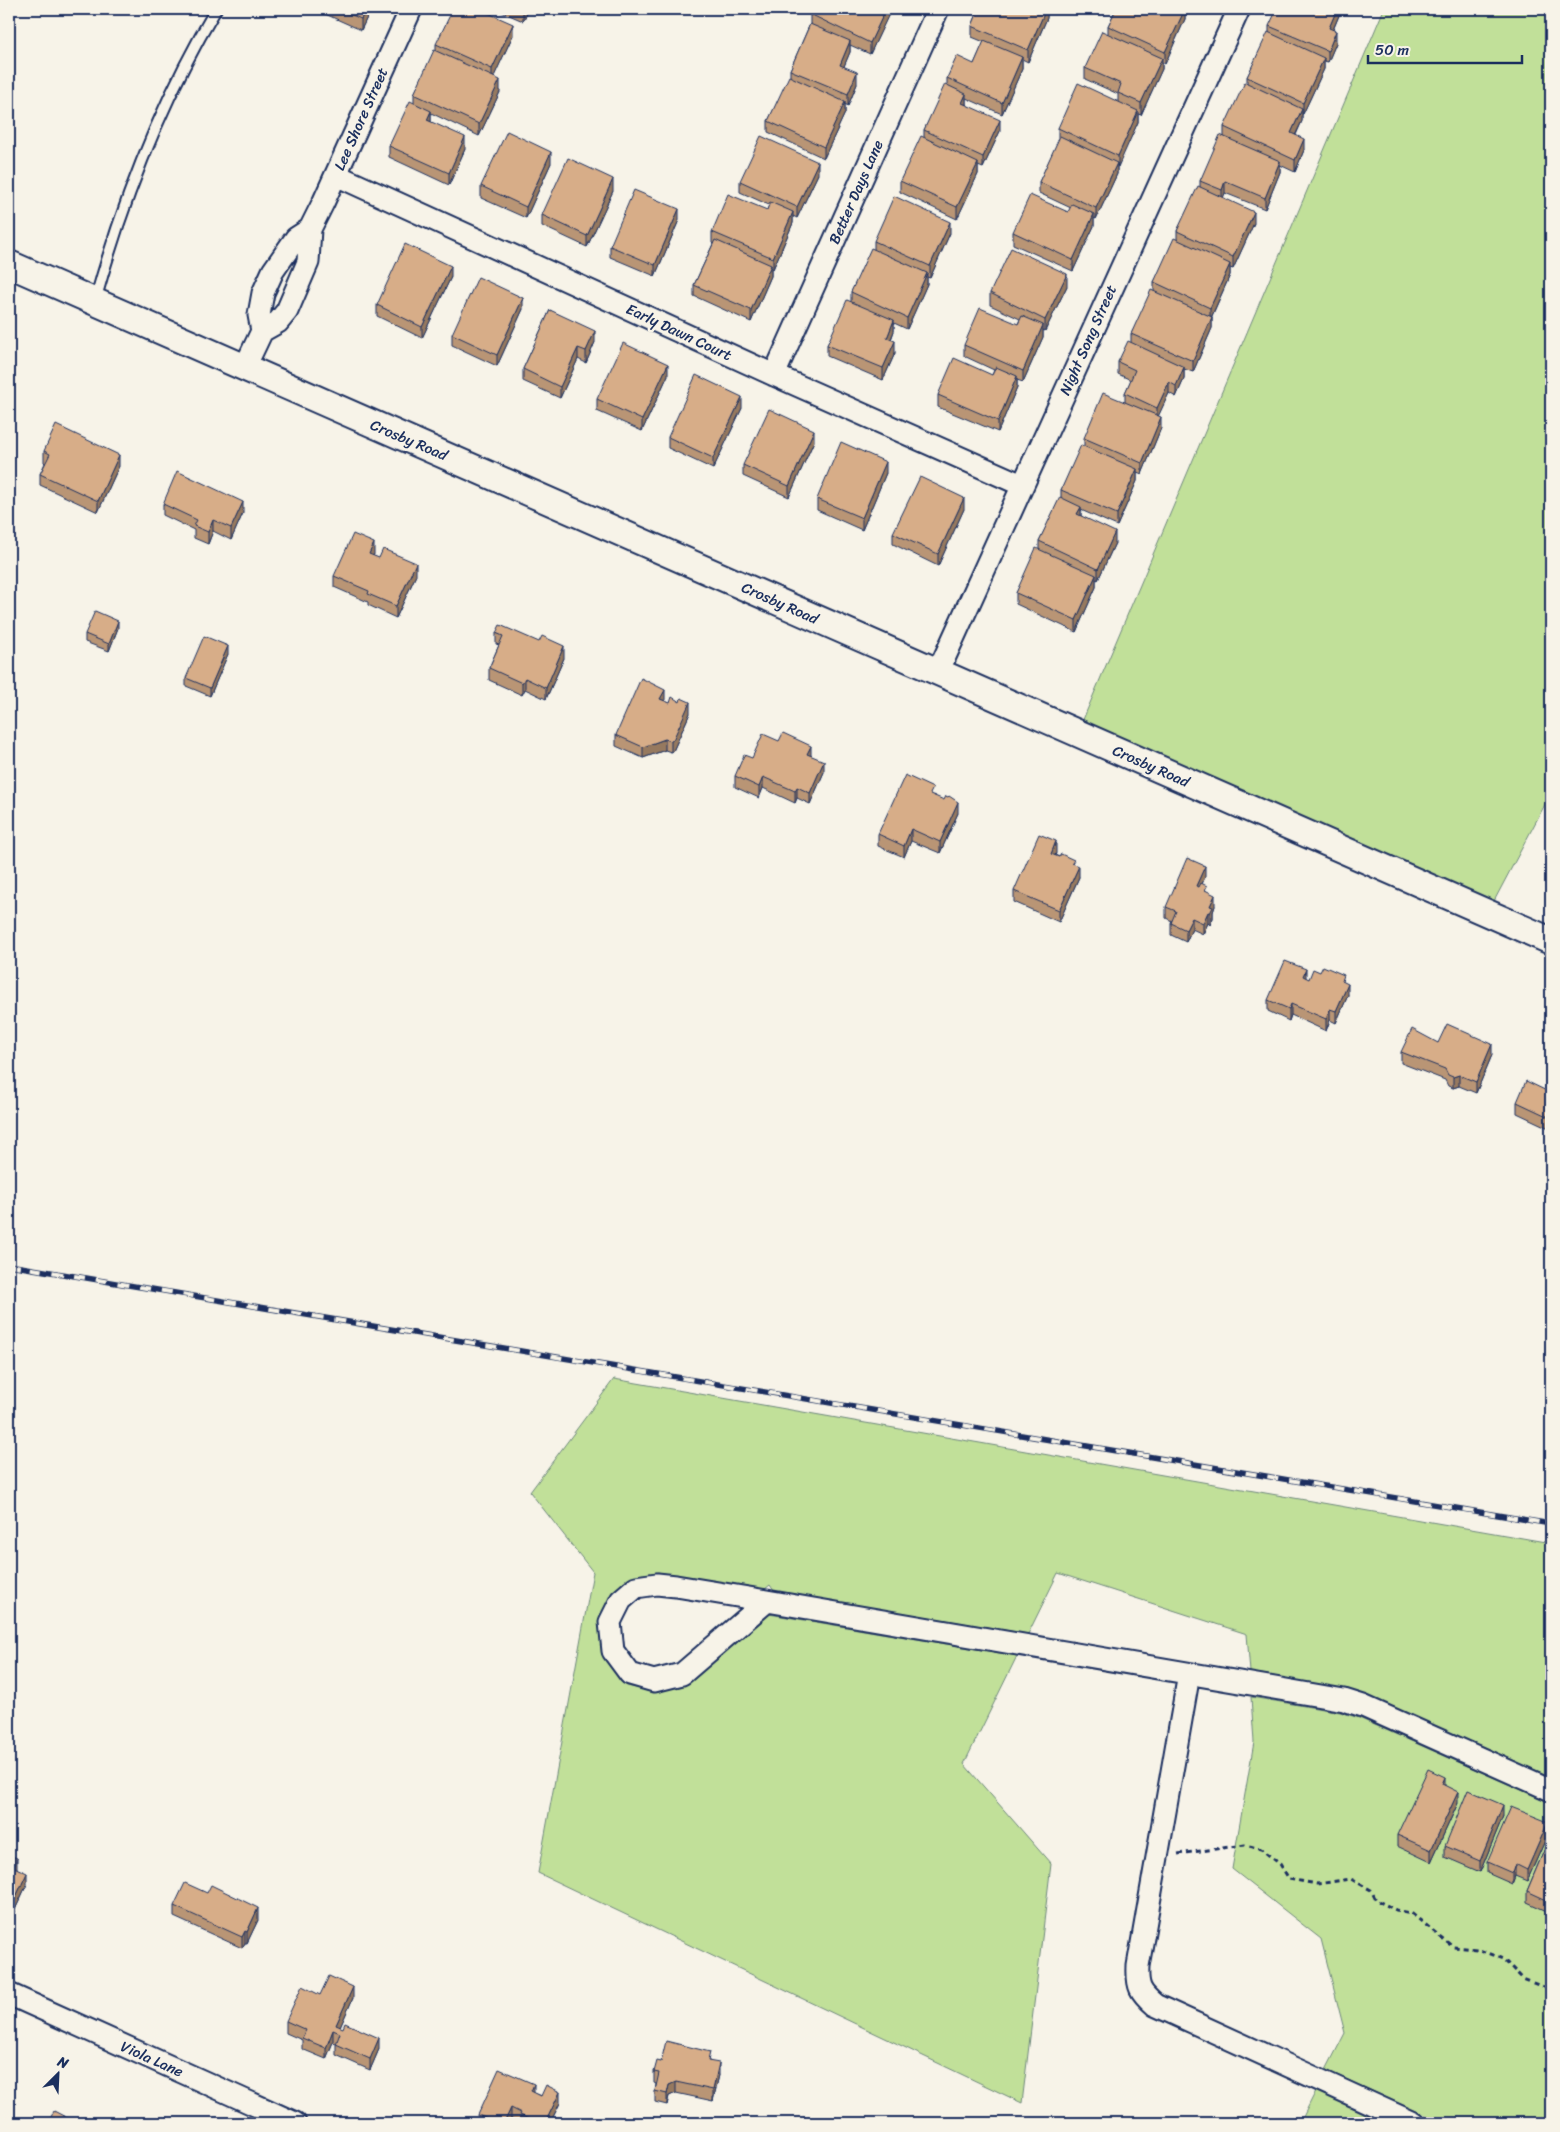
<svg xmlns="http://www.w3.org/2000/svg" width="1560" height="2132" viewBox="0 0 1560 2132" font-family="Sriracha,sans-serif">
	<style>
		.green { fill: #c1e099; stroke: #6e887c }
		.lines { fill: none; stroke-linecap: round; stroke-linejoin: round }
		.service-casing { stroke: #1b2f5e; stroke-width: 14 }
		.minor-casing { stroke: #1b2f5e; stroke-width: 25 }
		.tertiary-casing { stroke: #1b2f5e; stroke-width: 30 }
		.path { stroke: #1b2f5e; stroke-width: 3; stroke-dasharray: 5 4; stroke-linecap: butt }
		.service { stroke: #f7f3e8; stroke-width: 10 }
		.minor { stroke: #f7f3e8; stroke-width: 21 }
		.tertiary { stroke: #f7f3e8; stroke-width: 26 }
		.rail-casing { stroke: #1b2f5e; stroke-width: 5.5 }
		.rail { stroke: #f7f3e8; stroke-width: 4; stroke-dasharray: 11; stroke-linecap: butt }
		.wall { fill: #b99575; stroke: #1b2f5e }
		.shaded-wall { fill: #96795f; stroke: #1b2f5e }
		.building { fill: #d7ad88; stroke: #1b2f5e }
		.labels { text-anchor: middle; stroke-width: 5; stroke-linejoin: round; paint-order: stroke }
		.street-label { font-size: 15px; fill: #1b2f5e; stroke: #f7f3e8 }
	</style>
	<rect width="100%" height="100%" fill="#f7f3e8"/>
	<filter id="ink" filterUnits="userSpaceOnUse"><feTurbulence type="fractalNoise" baseFrequency=".02" numOctaves="2"/><feDisplacementMap in="SourceGraphic" scale="10" xChannelSelector="R" yChannelSelector="G"/><feConvolveMatrix kernelMatrix="1 2 1 2 8 2 1 2 1" color-interpolation-filters="sRGB"/></filter>
	<g filter="url(#ink)">
		<path class="green" d="M1384,9H1551V793L1493,903L1082,722Z
			M614,1379L1551,1543V1777L1368,1696L1346,1689L1250,1672L1247,1634L1058,1573L1028,1634L774,1591L770,1585L765,1589L657,1572L636,1575L615,1591L601,1617L599,1624L602,1653L621,1682L627,1686L655,1692L689,1682L769,1614L1017,1656L964,1764L1051,1864L1022,2103L538,1873L593,1572L530,1492Z
			M1251,1697L1340,1712L1359,1718L1551,1803V2123H1443L1326,2070L1345,2033L1321,1939L1232,1869L1254,1742Z
			M1316,2091L1386,2123H1300Z"/>
		<g class="lines">
			<g class="service-casing">
				<path id="service" d="M95,301C123,200 162,100 216,9"/>
			</g>
			<g class="minor-casing">
				<path id="minor" d="M336,175L774,375L1022,485
					M262,331L278,322L287,311L308,262L310,229
					M244,369L262,331L259,315L263,293L273,271L296,238L310,229L323,203L411,9
					M774,375L938,9
					M938,672L1239,9
					M767,1601L682,1674L654,1681L630,1674L613,1651L610,1622L621,1600L636,1587L657,1584L676,1586L767,1601L1344,1700L1363,1706L1551,1790
					M1189,1674L1138,1966C1137,1987 1140,1992 1155,2005L1414,2123
					M9,1994L295,2123"/>
			</g>
			<g class="tertiary-casing">
				<path id="tertiary" d="M9,264L1551,941"/>
			</g>
			<path class="path" d="M1178,1854L1245,1845L1261,1849L1280,1864L1289,1879L1317,1884L1351,1879L1371,1890L1376,1900L1396,1910L1411,1913L1453,1947L1477,1949L1503,1959L1523,1979L1551,1990"/>
			<use href="#service" class="service"/>
			<use href="#minor" class="minor"/>
			<use href="#tertiary" class="tertiary"/>
			<g class="rail-casing">
				<path id="rail" d="M9,1265L1551,1524"/>
			</g>
			<use href="#rail" class="rail"/>
		</g>
		<path class="wall" d="M314,9H371L361,30Z
			M495,9H529L523,21Z
			M891,9L870,54L850,45V52L844,66L857,84L848,106L845,104V113L824,158L768,132V121L790,77V70L810,24V14Z
			M979,9H1051L1049,12L1047,11V18L1028,62L1022,59V69L1002,114L966,98V104L1000,131L983,168L978,166V174L957,219L900,192V181L924,137V130L947,85V78L974,64L984,42L972,37V26Z
			M1116,9H1190L1188,13L1185,11V19L1165,64L1162,62V69L1141,115L1138,114V122L1117,167V174L1096,219L1094,218V226L1073,271L1013,244V232L1068,212L1071,208L1039,193V182L1059,140L1058,139V128L1118,101V94L1085,79V68L1108,33V26Z
			M1340,9V13L1333,30L1336,43L1328,62L1324,61V69L1303,114H1302V121L1296,135L1304,150L1295,172L1280,165V172L1265,209L1225,193L1223,197L1254,223L1233,269L1230,268V275L1212,316V328L1193,372L1184,369V379L1176,397L1169,393L1158,416L1161,428L1142,474L1137,472V481L1117,526L1081,510V516L1115,543L1098,580L1096,579V587L1076,632L1016,604V593L1039,550V541L1061,498V490L1084,446V438L1125,402V393L1131,380L1118,374V362L1131,343V334L1154,291V282L1177,240V231L1200,187V181L1224,137V127L1247,83V77L1269,33V26L1297,11Z
			M513,35L493,78L500,92L479,136L431,113V122L465,149L449,185L389,157V146L414,103V94L436,51V44Z
			M551,163L526,218L481,198V186Z
			M818,174L797,218L793,216V223L773,269L771,268V276L751,322L694,296V285L713,244L712,243V232L767,210L769,205L740,192V181Z
			M613,191L587,247L542,226V215Z
			M679,220L655,276L610,257V246Z
			M950,233L930,278L927,277V284L907,329L894,323V331L891,340L895,353L883,380L827,356V345L851,301V292L874,249V241Z
			M451,277L422,338L377,316V305Z
			M1067,286L1045,331L1043,330V337L1023,382L1017,380V387L998,432L938,407V395L992,375L994,370L964,356V345L1018,324L1020,319L990,305V293Z
			M523,309L497,366L452,345V334Z
			M550,310L595,342L586,363L578,359L560,398L523,381V369Z
			M668,375L642,431L597,411V399Z
			M742,408L713,469L668,448V437Z
			M814,441L789,497L743,476V465Z
			M44,451L119,466L98,512L40,485V474L45,463L44,462Z
			M886,473L862,530L817,510V499Z
			M163,504L243,513L231,540L213,531L208,544L194,538V530L163,515Z
			M964,509L938,566L893,544V533Z
			M374,554L373,556L416,575L396,618L368,605V602L334,587V576Z
			M118,628L109,651L85,642V634Z
			M496,633L564,658L546,699L525,689L522,695L489,680V668L499,645L496,644Z
			M228,654L210,696L186,686V678Z
			M665,701L690,713L673,751L671,752L665,750L643,758L616,746V735Z
			M811,755L824,772L810,804L797,798L795,803L763,788L759,798L735,787V776L752,758Z
			M933,795L958,813L940,853L911,841L904,857L878,846V834Z
			M1056,853L1055,855L1074,864L1079,877L1059,922L1014,902V891Z
			M1205,877L1202,884L1215,906L1213,912V918L1210,925L1208,923L1203,934L1192,929L1186,942L1171,935V923L1172,921L1166,918V907Z
			M1306,978L1309,979L1344,982L1348,995L1336,1023L1330,1020L1326,1031L1291,1015L1289,1021L1268,1011V1000Z
			M1438,1043L1492,1055L1476,1093L1459,1086L1453,1088L1448,1086L1445,1080L1401,1063V1052Z
			M1551,1093V1129L1517,1113V1102Z
			M1458,1803L1431,1862L1397,1846V1835Z
			M1503,1816L1480,1872L1445,1857V1846Z
			M1548,1834L1527,1881L1515,1876L1512,1884L1487,1873V1862Z
			M1551,1834V1913L1527,1902V1891Z
			M9,1855L27,1884L13,1914L9,1912Z
			M174,1906L258,1920L247,1943H245L242,1948L174,1917Z
			M320,1995L353,1998L340,2027L379,2049L370,2070L336,2055V2043L333,2042L326,2059L302,2049V2040L286,2033V2021Z
			M710,2061L719,2075L713,2101L676,2093L669,2096L667,2105L655,2102V2091L656,2084L654,2083V2072L661,2062Z
			M534,2093L560,2103L550,2123H520L511,2119L509,2123H478V2115Z"/>
		<path class="shaded-wall" d="M366,9H371L361,30V19Z
			M523,9H529L523,21Z
			M886,9H891V10L870,54V43Z
			M1046,9H1047V18L1028,62V50Z
			M1185,9V19L1165,64V52Z
			M1337,9H1340V13L1329,39V28Z
			M513,24V35L492,81V69Z
			M1336,31V43L1328,62V51Z
			M850,41V52L840,76V65Z
			M1022,57V69L1002,114V103Z
			M1162,58V69L1141,115V103Z
			M1324,58V69L1303,114V103Z
			M857,72V84L848,106V94Z
			M500,80V92L479,136V124Z
			M966,94V105L962,103Z
			M845,102V113L824,158V147Z
			M1302,109V121L1291,144V133Z
			M431,111V122L427,120Z
			M1138,111V122L1118,167V156Z
			M1000,120V131L983,168V157Z
			M465,137V149L449,185V173Z
			M1304,139V150L1295,172V160Z
			M551,152V163L526,218V207Z
			M1280,161V172L1265,209V198Z
			M818,162V174L797,218V207Z
			M978,163V174L957,219V207Z
			M1117,163V174L1096,219V208Z
			M613,179V191L587,247V236Z
			M1225,181V193L1222,201V190Z
			M679,209V220L655,276V265Z
			M793,212V223L773,269V258Z
			M1254,212V223L1233,269V257Z
			M1094,214V226L1073,271V260Z
			M950,222V233L930,278V266Z
			M1230,264V275L1210,320V308Z
			M771,265V276L751,322V310Z
			M451,266V277L422,338V327Z
			M927,273V284L907,329V318Z
			M1067,274V286L1045,331V320Z
			M523,298V309L497,366V355Z
			M1212,317V328L1193,372V361Z
			M894,320V331L887,349V338Z
			M1043,325V337L1023,382V371Z
			M595,331V342L586,363V351Z
			M895,341V353L883,380V368Z
			M578,348V359L560,398V387Z
			M668,364V375L642,431V420Z
			M1184,367V379L1176,397V386Z
			M1017,376V387L998,432V421Z
			M1169,382V393L1157,419V408Z
			M742,397V408L713,469V458Z
			M1161,417V428L1142,474V463Z
			M814,430V441L789,497V486Z
			M119,455V466L98,512V501Z
			M886,462V473L862,530V518Z
			M1137,469V481L1117,526V514Z
			M964,498V509L938,566V554Z
			M243,502V513L231,540V528Z
			M1081,507V518L1077,514Z
			M213,520V531L208,544V532Z
			M1115,532V543L1098,580V569Z
			M374,543V554L369,566V554Z
			M416,563V575L396,618V606Z
			M1096,575V587L1076,632V620Z
			M118,621V628L109,651V644Z
			M228,646V654L210,696V688Z
			M564,646V658L546,699V688Z
			M525,678V689L522,695V683Z
			M665,690V701L660,699Z
			M690,702V713L673,751L671,752V741Z
			M665,739V750L643,758V747Z
			M811,746V757L807,754Z
			M824,761V772L810,804V793Z
			M763,777V788L759,798V787Z
			M797,787V798L795,803V791Z
			M958,802V813L940,853V842Z
			M911,829V841L904,857V846Z
			M1056,841V853L1051,865V854Z
			M1079,866V877L1059,922V910Z
			M1205,866V877L1196,898V886Z
			M1215,895V906L1213,912V918L1210,925V906Z
			M1208,912V923L1203,934V923Z
			M1192,918V929L1186,942V930Z
			M1306,969V981L1303,976Z
			M1348,984V995L1336,1023V1011Z
			M1291,1004V1015L1289,1021V1009Z
			M1330,1009V1020L1326,1031V1019Z
			M1492,1044V1055L1476,1093V1082Z
			M1459,1075V1086L1453,1088V1077Z
			M1445,1777V1788L1442,1784Z
			M1458,1792V1803L1431,1862V1850Z
			M1503,1805V1816L1480,1872V1861Z
			M1548,1822V1834L1527,1881V1870Z
			M17,1858V1870L14,1867Z
			M1515,1864V1876L1512,1884V1873Z
			M27,1873V1884L13,1914V1903Z
			M258,1908V1920L247,1943V1932Z
			M245,1931V1943L242,1948V1937Z
			M353,1987V1998L338,2032L336,2025Z
			M333,2030V2042L326,2059V2048Z
			M379,2038V2049L370,2070V2059Z
			M719,2063V2075L713,2101V2090Z
			M676,2082V2093L669,2096L667,2105V2094L669,2085Z
			M534,2084V2096L531,2091Z
			M560,2092V2103L550,2123H545Z
			M511,2108V2119L509,2123H504Z"/>
		<path class="building" d="M339,9H366L361,19Z
			M453,9H479L513,24L492,69L436,44Z
			M812,9H886L870,43L810,14Z
			M979,9H1046L1028,50L972,26Z
			M1116,9H1185L1165,52L1108,26Z
			M1277,9H1293L1297,11L1298,9H1337L1329,28L1336,31L1328,51L1269,26Z
			M810,24L850,41L840,65L857,72L848,94L790,70Z
			M1102,31L1162,58L1141,103L1118,93L1121,84L1085,68Z
			M1268,32L1324,58L1303,103L1247,77Z
			M984,41L1022,57L1002,103L947,78L957,56L974,64Z
			M434,50L500,80L479,124L414,94Z
			M789,76L845,102L824,147L768,121Z
			M1245,82L1302,109L1291,133L1304,139L1295,160L1224,127Z
			M1078,83L1138,111L1118,156L1058,128Z
			M945,84L966,94L962,103L1000,120L983,157L924,130Z
			M410,101L431,111L427,120L465,137L449,173L389,146Z
			M507,131L551,152L526,207L481,186Z
			M1220,135L1280,161L1265,198L1225,181L1222,190L1200,181Z
			M761,136L818,162L797,207L740,181Z
			M921,136L978,163L957,207L900,181Z
			M1060,136L1117,163L1096,208L1039,182Z
			M568,158L613,179L587,236L542,215Z
			M1198,186L1254,212L1233,257L1177,231Z
			M634,190L679,209L655,265L610,246Z
			M728,194L767,210L770,202L793,212L773,258L712,232Z
			M1030,195L1068,212L1072,204L1094,214L1073,260L1013,232Z
			M894,196L950,222L930,266L874,241Z
			M1174,238L1230,264L1210,308L1154,282Z
			M715,240L771,265L751,310L694,285Z
			M405,244L451,266L422,327L377,305Z
			M871,248L927,273L907,318L851,292Z
			M1011,248L1067,274L1045,320L990,293Z
			M478,277L523,298L497,355L452,334Z
			M1151,290L1212,317L1193,361L1131,334Z
			M847,300L894,320L887,338L895,341L883,368L827,345Z
			M980,308L1018,324L1022,316L1043,325L1023,371L964,345Z
			M550,310L595,331L586,351L578,348L560,387L523,369Z
			M1128,341L1184,367L1176,386L1169,382L1157,408L1125,393L1135,370L1118,362Z
			M623,343L668,364L642,420L597,399Z
			M954,358L992,375L996,367L1017,376L998,421L938,395Z
			M696,375L742,397L713,458L668,437Z
			M1103,393L1161,417L1142,463L1084,438Z
			M769,409L814,430L789,486L743,465Z
			M56,425L119,455L98,501L40,474L50,454L44,451Z
			M841,442L886,462L862,518L817,499Z
			M1081,445L1137,469L1117,514L1061,490Z
			M177,471L243,502L231,528L213,520L208,532L194,526L197,520L163,504Z
			M920,477L964,498L938,554L893,533Z
			M1060,497L1081,507L1077,514L1115,532L1098,569L1039,541Z
			M353,534L374,543L369,554L379,558L383,549L416,563L396,606L368,594L369,591L334,576Z
			M1036,548L1096,575L1076,620L1016,593Z
			M95,611L118,621L109,644L85,634Z
			M500,625L539,642L542,636L564,646L546,688L525,678L522,683L489,668L503,636L496,633Z
			M204,636L228,646L210,688L186,678Z
			M641,678L665,690L660,699L670,703L672,697L680,702L681,698L690,702L673,740L671,741L665,739L643,747L616,735Z
			M783,733L811,746L807,754L824,761L810,793L797,787L795,791L763,777L759,787L735,776L744,755L752,758L763,734L779,741Z
			M905,775L933,788L930,794L944,800L946,796L948,797L949,796L958,802L940,842L911,829L904,846L878,834Z
			M1039,834L1056,841L1051,854L1059,857L1061,854L1074,860L1072,863L1079,866L1059,910L1014,891Z
			M1187,858L1205,866L1196,886L1199,887L1201,883L1207,886L1205,890L1215,895L1210,906L1213,907L1210,913L1208,912L1203,923L1192,918L1186,930L1171,923L1176,911L1166,907Z
			M1285,961L1306,969L1303,976L1309,979L1313,969L1320,972L1323,966L1344,975L1342,981L1348,984L1336,1011L1330,1009L1326,1019L1291,1004L1289,1009L1268,1000Z
			M1447,1024L1492,1044L1476,1082L1459,1075L1453,1077L1448,1075L1445,1069L1401,1052L1412,1029L1438,1043Z
			M1526,1081L1551,1093V1118L1517,1102Z
			M1428,1769L1445,1777L1442,1784L1458,1792L1431,1850L1397,1835Z
			M1468,1790L1503,1805L1480,1861L1445,1846Z
			M1511,1807L1548,1822L1527,1870L1515,1864L1512,1873L1487,1862Z
			M1551,1834V1902L1527,1891Z
			M9,1855L17,1858L14,1867L27,1873L13,1903L9,1901Z
			M185,1883L207,1893L211,1885L258,1908L247,1932L245,1931L242,1937L174,1906Z
			M329,1976L353,1987L336,2025L343,2028L345,2023L379,2038L370,2059L336,2044L340,2033L333,2030L326,2048L302,2038L306,2030L286,2021L302,1986L320,1995Z
			M666,2041L710,2052L708,2061L719,2063L713,2090L676,2082L669,2085L667,2094L655,2091L659,2073L654,2072L657,2061L661,2062Z
			M499,2069L534,2084L531,2091L541,2096L546,2085L560,2092L545,2123H538L520,2115L521,2113L511,2108L504,2123H497L478,2115Z
			M54,2111L77,2123H48Z"/>
	</g>
	<g class="labels">
		<g class="street-label">
			<text transform="translate(361 119) rotate(-66)" y="5">Lee Shore Street</text>
			<text transform="translate(856 192) rotate(-66)" y="5">Better Days Lane</text>
			<text transform="translate(679 332) rotate(25)" y="5">Early Dawn Court</text>
			<text transform="translate(1088 340) rotate(-66)" y="5">Night Song Street</text>
			<text transform="translate(409 440) rotate(23)" y="5">Crosby Road</text>
			<text transform="translate(780 603) rotate(24)" y="5">Crosby Road</text>
			<text transform="translate(1151 766) rotate(24)" y="5">Crosby Road</text>
			<text transform="translate(152 2059) rotate(24)" y="5">Viola Lane</text>
		</g>
	</g>
	<rect width="1560" height="2132" fill="none" stroke="#f7f3e8" stroke-width="30"/>
	<rect x="15" y="15" width="1530" height="2102" fill="none" stroke="#1b2f5e" stroke-width="2" filter="url(#ink)"/>
	<g transform="translate(58 2074) rotate(24)" stroke="#f7f3e8" stroke-width="4" paint-order="stroke">
	<path d="M0-4L9 19L0 12L-9 19Z" fill="#1b2f5e"/>
	<text y="-8" font-size="14" font-weight="bold" text-anchor="middle" fill="#1b2f5e">N</text>
	</g>
	<path d="M1368 55v8h154v-8" fill="none" stroke="#1b2f5e" stroke-width="2.5"/>
	<text x="1375" y="55" font-size="15" fill="#1b2f5e" stroke="#f7f3e8" stroke-width="4" paint-order="stroke">50 m</text>
</svg>
